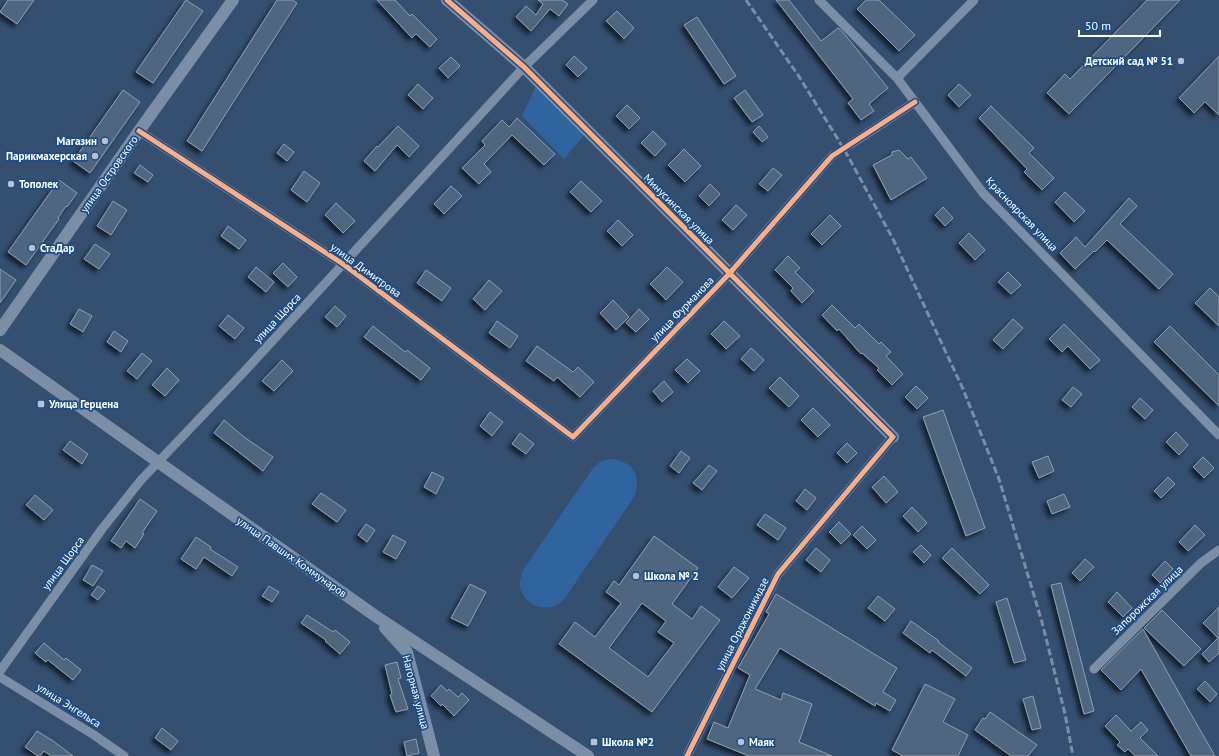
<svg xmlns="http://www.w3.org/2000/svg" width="1219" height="756" viewBox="0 0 1219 756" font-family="'PT Sans',sans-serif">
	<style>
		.green { fill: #2f649f }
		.building { fill: #506680; stroke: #8f9fb3; fill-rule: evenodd; filter: url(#shadow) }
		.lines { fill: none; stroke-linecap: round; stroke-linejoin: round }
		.minor-tunnel { stroke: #526985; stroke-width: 9; stroke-dasharray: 9 4.5; stroke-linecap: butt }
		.minor { stroke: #7b8ea5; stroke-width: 9 }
		.tertiary { stroke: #7b8ea5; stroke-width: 12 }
		.rail { stroke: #7b8fa4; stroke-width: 3; stroke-dasharray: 7 3; stroke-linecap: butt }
		.cycleway-casing { stroke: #1b4d88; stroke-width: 8 }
		.cycleway { stroke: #ffac80; stroke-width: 5 }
		.poi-dot { fill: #b8c1cd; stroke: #1b4d88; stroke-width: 1.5 }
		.labels { text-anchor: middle; stroke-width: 3.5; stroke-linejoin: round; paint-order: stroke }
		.poi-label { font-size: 11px; font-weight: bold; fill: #fff; stroke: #1b4d88; text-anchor: start }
		.street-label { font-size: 11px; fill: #fff; stroke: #1b4d88 }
	</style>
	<defs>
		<filter id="shadow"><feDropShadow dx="-3.5" dy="3.5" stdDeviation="2" flood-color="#0009"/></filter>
	</defs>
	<rect width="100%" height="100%" fill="#344f70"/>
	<path class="green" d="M536,86L584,135L564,159L522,116Z
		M609,459C632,460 643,474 634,497L565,598C563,600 561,603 558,604C544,613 524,604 520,588C519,582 521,576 523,570L593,468L600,462Z"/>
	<path class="building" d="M8,0H34L17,24L0,12Z
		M186,0L203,11L153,83L136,72Z
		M277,0H292L297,3L202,151L187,141Z
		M377,0H395L410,16L412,14L437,39L430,47L416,34L412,38Z
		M538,0H562L568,4L559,16L550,9L531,31L516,17L526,6L536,15L543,4Z
		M776,0H789L821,41L838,28L842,31L888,88L869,104L874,111L861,120L848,103L853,99Z
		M866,0H879L915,35L899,51L857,9Z
		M1147,0H1180L1069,114L1047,93L1065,74L1070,79Z
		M617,11L634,28L624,39L606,21Z
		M697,17L736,76L724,84L684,25Z
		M574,56L587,68L578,77L566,65Z
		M1219,56V115L1205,102L1194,113L1179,98Z
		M451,57L460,66L448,78L439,68Z
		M418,84L433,98L423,109L408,95Z
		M959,84L971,95L959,107L948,95Z
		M123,90L140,102L90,173L73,161Z
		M745,90L763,115L752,122L734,98Z
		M627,105L640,118L629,129L616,116Z
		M991,106L1034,148L1029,153L1054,178L1042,190L1024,172L1027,169L979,118Z
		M517,118L555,154L544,165L512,135L484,164L491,172L479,184L462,168L485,145L482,141L502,120L509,127Z
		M398,126L419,146L409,157L397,145L375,171L364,161L377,146L378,147Z
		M759,126L768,137L762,142L753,132Z
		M653,131L666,144L655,156L641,143Z
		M284,144L294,152L287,161L277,153Z
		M684,149L701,166L685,182L668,165Z
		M899,150L908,159L911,157L927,178L891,200L873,165L892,155V152Z
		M140,165L153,175L148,182L134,173Z
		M773,168L782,175L768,191L759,184Z
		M304,171L320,183L307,202L291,190Z
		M59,180L77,193L67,207L66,206L58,218L59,219L26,265L8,252Z
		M581,181L602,201L591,212L570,192Z
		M710,184L720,194L709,206L699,196Z
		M451,186L462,196L444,214L434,204Z
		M1065,192L1085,211L1074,222L1055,202Z
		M1129,198L1137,206L1120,224L1173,274L1159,289L1107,240L1095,252L1094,251L1075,269L1060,253L1076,237L1085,247Z
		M113,201L127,210L111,235L97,226Z
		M336,203L355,221L343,233L325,215Z
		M736,205L747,215L733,230L722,220Z
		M943,207L953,218L945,226L935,215Z
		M830,215L841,226L822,245L811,234Z
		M618,220L633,235L622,246L607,231Z
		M228,226L246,240L239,249L221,236Z
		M969,233L985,250L975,260L959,243Z
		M95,244L110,254L99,269L84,259Z
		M788,256L800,268L795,272L814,291L802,303L791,291L793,288L775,270Z
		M283,263L297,277L288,287L273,273Z
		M256,267L274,282L266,292L248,277Z
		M667,267L683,282L666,300L650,284Z
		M0,269L16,280L0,303Z
		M426,270L451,288L442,301L417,283Z
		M1008,272L1021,285L1011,294L998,282Z
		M489,280L502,291L485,310L473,299Z
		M1210,288L1219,297V326L1195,303Z
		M613,300L629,317L616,330L600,313Z
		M832,305L855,328L859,324L879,344L881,342L891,352L886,356L903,374L892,385L877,370L879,368L862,353L861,354L839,329L837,331L822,315Z
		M335,306L346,316L337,327L325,317Z
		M79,309L92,316L83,332L70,324Z
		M639,309L649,319L636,332L626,323Z
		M228,315L244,328L235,339L219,326Z
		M1013,319L1023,328L1003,349L993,340Z
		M497,321L518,336L510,348L489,333Z
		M724,321L740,336L726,349L711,334Z
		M1064,324L1100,360L1090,369L1068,346L1062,352L1049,339Z
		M373,326L405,352L407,350L430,368L421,380L364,337Z
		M1170,326L1219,375V406L1154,342Z
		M114,331L128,341L121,352L107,342Z
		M537,346L573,372L578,367L594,382L580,397L557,377L554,381L526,361Z
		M751,348L764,360L754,371L741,359Z
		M142,353L152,361L137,379L127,371Z
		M687,359L700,371L688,383L675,370Z
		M282,360L293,371L274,391L262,381Z
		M167,368L179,380L165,396L152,385Z
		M780,377L799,396L789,407L769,388Z
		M664,381L673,392L662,402L653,391Z
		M916,386L928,398L917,409L905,397Z
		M1073,387L1082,394L1071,407L1062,400Z
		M1140,398L1153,410L1145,419L1132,407Z
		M813,408L830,425L818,437L801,420Z
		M943,410L985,528L966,536L923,417Z
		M490,412L503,422L492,436L480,426Z
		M224,420L244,437L273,457L263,471L214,433Z
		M1176,432L1188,445L1179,455L1166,442Z
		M520,433L534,444L526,454L512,444Z
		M70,441L88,454L82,464L63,450Z
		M847,443L857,453L847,463L837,453Z
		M681,451L690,458L679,473L670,466Z
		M1048,456L1054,471L1039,478L1032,462Z
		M1203,457L1214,468L1204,478L1193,467Z
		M709,465L717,471L702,490L693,483Z
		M432,472L444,478L436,494L424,487Z
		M884,476L898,492L886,503L872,487Z
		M1168,477L1175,484L1161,498L1154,491Z
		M805,489L816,498L807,510L796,501Z
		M321,493L346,510L337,522L312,504Z
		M1064,494L1070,507L1052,514L1047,501Z
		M35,495L53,510L44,520L26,505Z
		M140,499L157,511L142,533L144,534L135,548L126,541L121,548L111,541Z
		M912,507L927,523L918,532L903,516Z
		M765,514L786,528L778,540L757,525Z
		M839,522L851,534L841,544L829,532Z
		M366,524L375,530L367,542L358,535Z
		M1195,525L1205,535L1188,551L1179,542Z
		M862,526L876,540L867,549L853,535Z
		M393,535L406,542L396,559L383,552Z
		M654,536L698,568L672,604L692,619L701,606L720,620L652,712L559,644L575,622L595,637L621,603L606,592L614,581L619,585ZM642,603L666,621L658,632L674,643L648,677L609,648Z
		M196,537L211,547L210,549L238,567L232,576L204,557L196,569L181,559Z
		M921,545L931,555L924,563L913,552Z
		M816,548L830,560L821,572L806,560Z
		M952,548L989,585L980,594L942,558Z
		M1085,559L1094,567L1080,581L1072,573Z
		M1165,561L1173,569L1160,583L1152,575Z
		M92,565L103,571L93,586L83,580Z
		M734,567L749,578L732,598L718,587Z
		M1061,583L1094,711L1084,714L1051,585Z
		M470,584L486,592L468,626L451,618Z
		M98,586L105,591L98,600L91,595Z
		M269,586L279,592L272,602L262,596Z
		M1117,592L1132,608L1123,617L1108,602Z
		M776,594L897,668L883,692L896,700L890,711L876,703L875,706L780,648L755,689L781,700L783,693L812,704L799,742L832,756H749L707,739L714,722L728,728L750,675L738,668L769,614L766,612Z
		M878,596L895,609L885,621L868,608Z
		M1007,598L1026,660L1014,663L996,602Z
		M1219,607V653L1209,662L1202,654L1218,638L1203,623Z
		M1162,610L1201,649L1184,666L1144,628Z
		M307,615L333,632L335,630L350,642L340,654L325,641L326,640L301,623Z
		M911,621L939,641L938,642L972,668L966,676L932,650L930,653L903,633Z
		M1143,629L1187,707L1215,756H1191L1141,669L1121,690L1101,670Z
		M44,643L64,660L66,658L81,670L73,680L48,660L46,662L35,653Z
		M397,662L401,678L398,679L408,709L396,712L390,695L392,694L385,665Z
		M1205,681L1217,694L1210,702L1197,689Z
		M925,684L955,699L943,722L968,735L958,756H903L892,750Z
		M441,685L447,691L449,689L458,697L462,693L469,700L454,716L442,704L441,706L431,696Z
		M1033,696L1041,728L1032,730L1023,699Z
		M990,712L1037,745L1028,756H1011L975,730L983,718L985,719Z
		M1116,715L1131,731L1141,722L1148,730L1140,738L1158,756H1135L1128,749L1125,752L1117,745L1120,742L1105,726Z
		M162,728L178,741L171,750L155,738Z
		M37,731L53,741L73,756H51L44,751L40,756H38L25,747Z
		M416,739L419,753L407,756L404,742Z"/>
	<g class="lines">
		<path class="minor-tunnel" d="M832,156L851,144"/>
		<path class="minor" d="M819,0L897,78L983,193L1219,435
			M897,78L974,0
			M139,131L343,264L573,437L729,274L832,156
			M851,144L915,102
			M1094,669L1201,563L1219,550
			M0,671L102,529L141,480L242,374L524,67L593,0
			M0,677L94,735L124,756
			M687,756L778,574L893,437"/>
		<path class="tertiary" d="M447,0L524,67L893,437
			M0,330L139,131L233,0
			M0,350L374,615L588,756
			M385,628L407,652L434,756"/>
		<path class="rail" d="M746,0L798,75L836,136L849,158L894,241L963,389L999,479L1042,622L1065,714L1073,756"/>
		<g class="cycleway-casing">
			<path id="cycleway" d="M447,0L524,67L893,437L778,574L687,756
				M139,131L343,264L573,437L729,274L832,156L915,102"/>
		</g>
		<use href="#cycleway" class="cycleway"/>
	</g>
	<g class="poi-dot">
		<circle cx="1181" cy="61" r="4"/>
		<circle cx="105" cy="141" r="4"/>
		<circle cx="95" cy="156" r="4"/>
		<circle cx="11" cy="184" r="4"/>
		<circle cx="32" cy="248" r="4"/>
		<rect x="37" y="400" width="8" height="8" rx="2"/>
		<circle cx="636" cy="576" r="4"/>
		<rect x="590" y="738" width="8" height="8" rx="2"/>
		<circle cx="741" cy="742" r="4"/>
	</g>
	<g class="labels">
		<g class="poi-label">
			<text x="1173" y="65" text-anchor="end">Детский сад № 51</text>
			<text x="97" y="145" text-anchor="end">Магазин</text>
			<text x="87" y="160" text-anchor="end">Парикмахерская</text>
			<text x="19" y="188">Тополек</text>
			<text x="40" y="252">СтаДар</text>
			<text x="49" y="408">Улица Герцена</text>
			<text x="644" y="580">Школа № 2</text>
			<text x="602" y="746">Школа №2</text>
			<text x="749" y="746">Маяк</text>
		</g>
		<g class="street-label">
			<text transform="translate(109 174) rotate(-55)" y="4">улица Островского</text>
			<text transform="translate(679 209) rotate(45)" y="4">Минусинская улица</text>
			<text transform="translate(1022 214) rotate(46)" y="4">Красноярская улица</text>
			<text transform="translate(366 270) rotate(36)" y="4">улица Димитрова</text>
			<text transform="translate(682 309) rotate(-46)" y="4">улица Фурманова</text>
			<text transform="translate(277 318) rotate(-47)" y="4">улица Щорса</text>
			<text transform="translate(292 557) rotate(35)" y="4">улица Павших Коммунаров</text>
			<text transform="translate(63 563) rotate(-54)" y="4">улица Щорса</text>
			<text transform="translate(1147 600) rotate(-44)" y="4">Запорожская улица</text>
			<text transform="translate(742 624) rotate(-63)" y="4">улица Орджоникидзе</text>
			<text transform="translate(416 692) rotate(75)" y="4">Нагорная улица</text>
			<text transform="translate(69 705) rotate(32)" y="4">улица Энгельса</text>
		</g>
	</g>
	<path d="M1079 30v6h81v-6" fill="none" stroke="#ffffff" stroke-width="2"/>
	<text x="1085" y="30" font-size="12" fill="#ffffff" stroke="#1b4d88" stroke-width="3" paint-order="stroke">50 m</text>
</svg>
